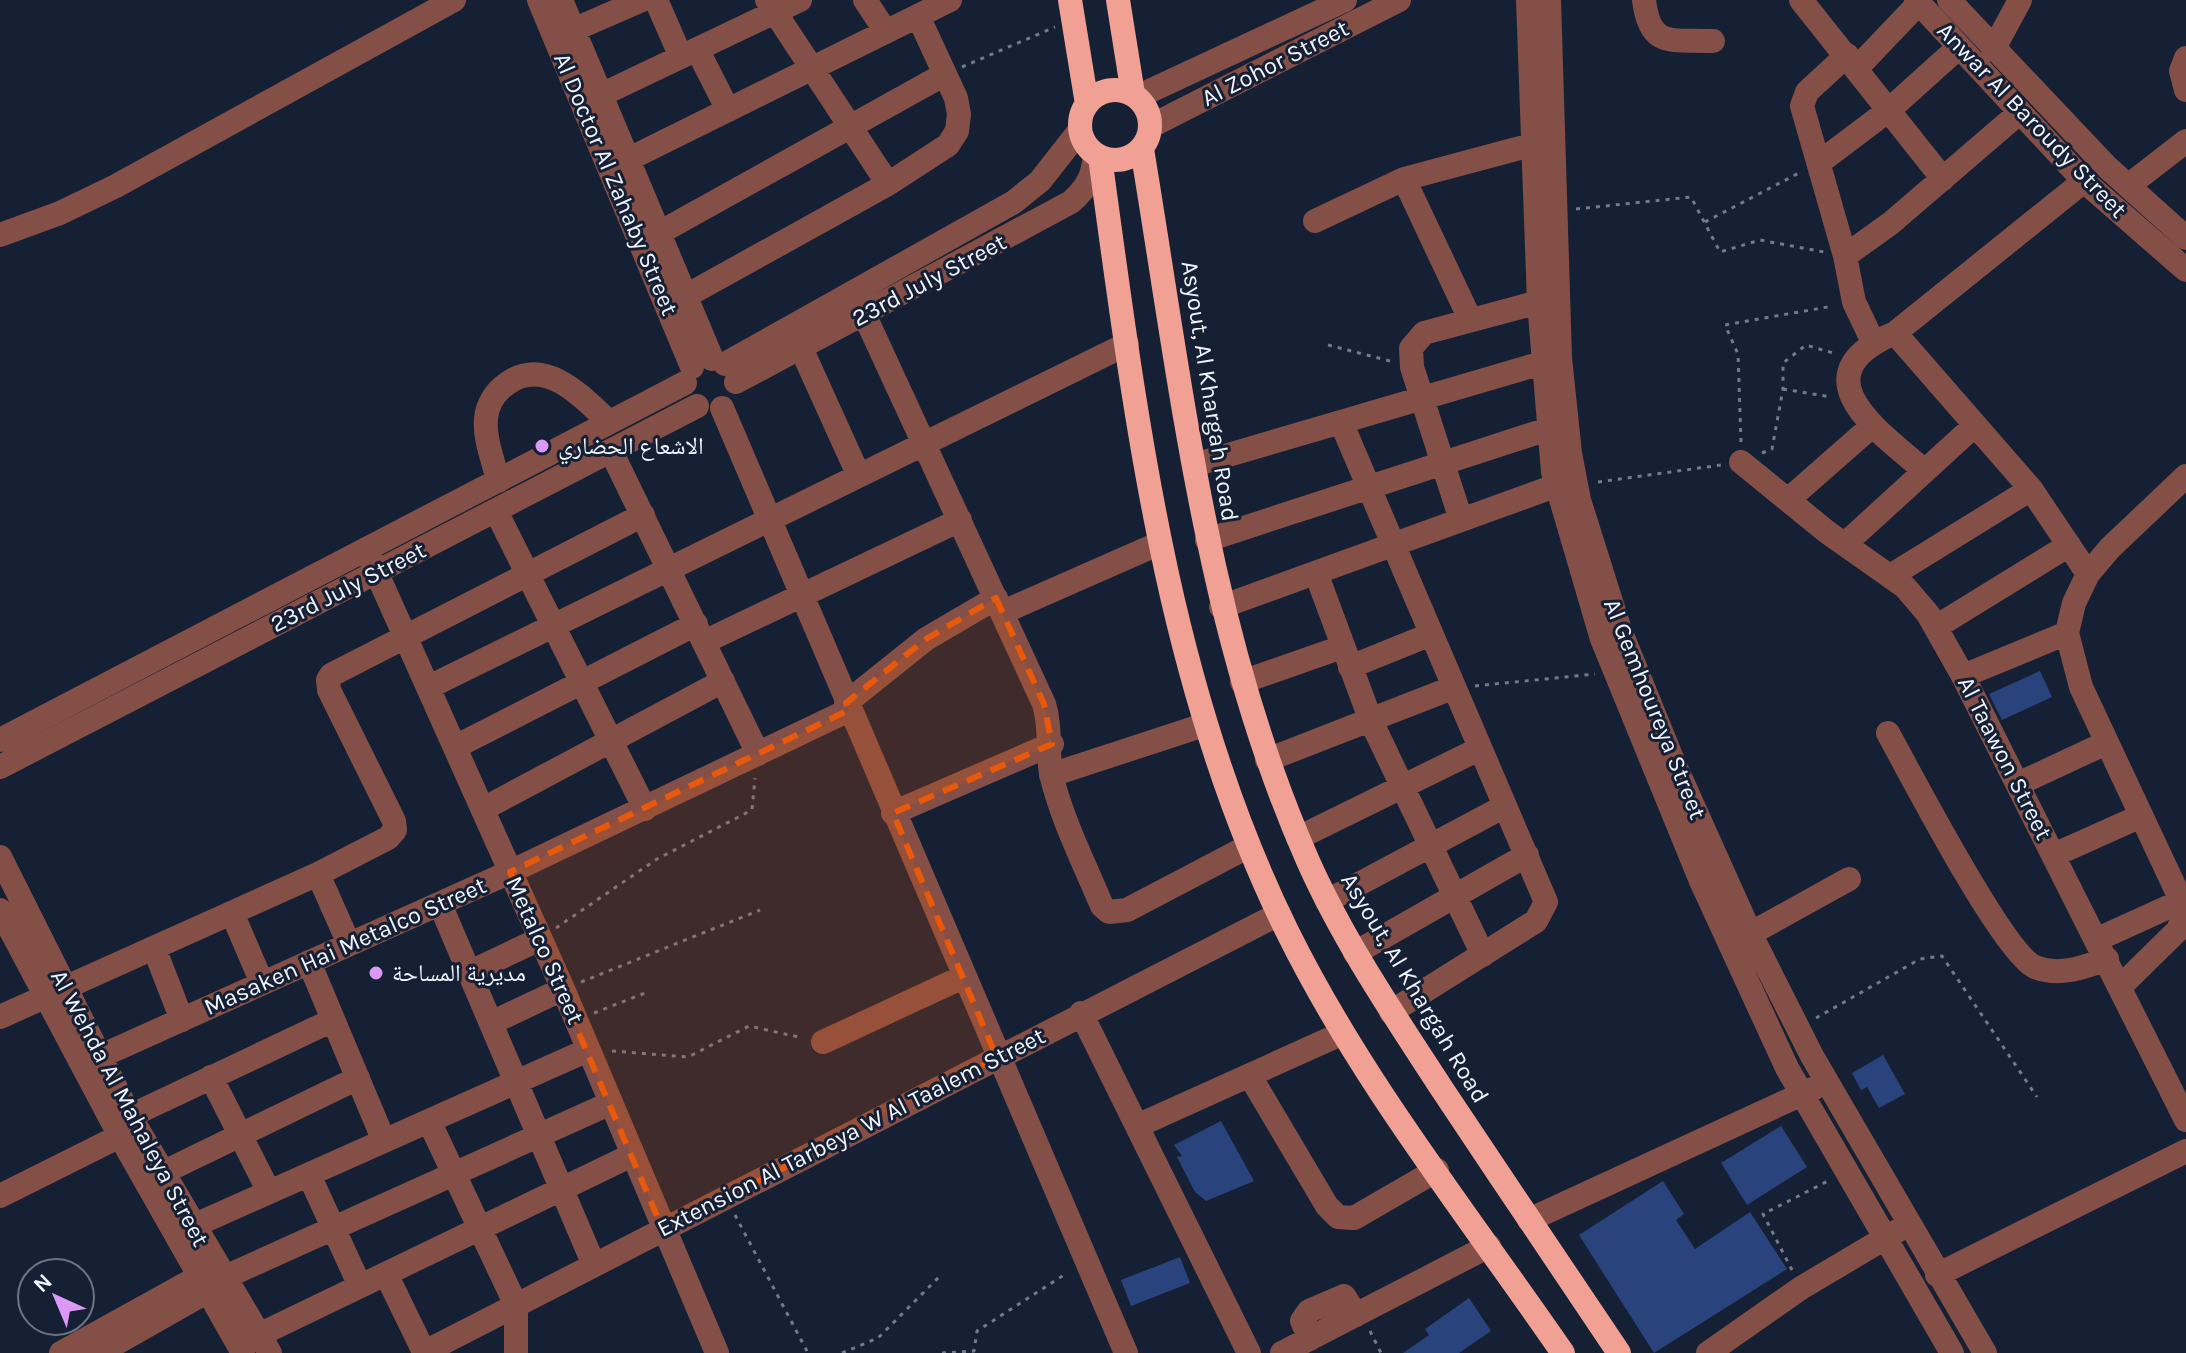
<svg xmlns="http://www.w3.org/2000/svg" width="2186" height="1353" viewBox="0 0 2186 1353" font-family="Karla,'Noto Naskh Arabic',sans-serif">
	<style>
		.building { fill: #29437d }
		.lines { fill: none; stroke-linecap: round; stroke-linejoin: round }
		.path { stroke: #737a89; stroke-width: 3; stroke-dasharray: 4 6; stroke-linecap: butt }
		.minor { stroke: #844f46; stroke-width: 24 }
		.highway { stroke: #f1a193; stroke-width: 24 }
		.marked { fill: #e8590c; fill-opacity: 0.2; stroke: #e8590c; stroke-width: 6; stroke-dasharray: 16 10; stroke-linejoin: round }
		.poi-dot { fill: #db99f5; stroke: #162034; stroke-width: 3 }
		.labels { text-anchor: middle; stroke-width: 6; stroke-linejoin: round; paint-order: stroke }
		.street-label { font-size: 24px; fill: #f0f4fd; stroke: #162034 }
		.poi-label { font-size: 24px; fill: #f0f4fd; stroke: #162034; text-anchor: start }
	</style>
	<rect width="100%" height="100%" fill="#162034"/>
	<path class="building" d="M2040,671L2052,697L2002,720L1989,694Z
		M1883,1055L1905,1094L1879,1108L1867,1087L1861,1090L1852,1073Z
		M1221,1121L1254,1181L1206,1201L1195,1192L1177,1157L1182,1156L1174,1145Z
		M1781,1126L1807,1167L1747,1205L1721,1163Z
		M1663,1181L1684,1214L1676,1220L1695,1249L1750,1212L1787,1269L1654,1353L1579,1235Z
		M1180,1257L1190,1283L1131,1306L1121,1280Z
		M1469,1298L1491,1331L1459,1353H1403L1429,1335L1425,1329Z"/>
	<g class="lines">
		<path class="path" d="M962,67L1055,27
			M1576,209L1691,197L1720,252L1760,240L1824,252
			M1705,222L1799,173
			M1328,345L1390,361
			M1783,389L1831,397
			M1741,442L1738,354L1725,325L1833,306
			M1762,453L1772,449L1783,389V363L1806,345L1833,353
			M1598,482L1721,465
			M1475,686L1595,674
			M556,928L657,859L752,810L755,778
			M581,982L760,910
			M594,1013L645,993
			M1816,1018L1920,959L1942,956L2037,1097
			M612,1051L688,1057L749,1026L803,1038
			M735,1215L808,1353
			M1792,1270L1763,1214L1828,1181
			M1370,1331L1381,1353
			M842,1353L878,1338L942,1274
			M942,1353L974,1351L977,1331L1067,1273"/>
		<path class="minor" d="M539,0L692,367
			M561,0L712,359
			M656,0L681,57
			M767,0L888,184
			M865,0L886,32
			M1528,0L1539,302L1553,472L1602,639L1701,881L1787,1068L1952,1353
			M1549,0L1560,358L1570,453L1579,500L1620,630L1673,761L1751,935L1812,1056L1985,1353
			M1644,0C1650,49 1671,39 1713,41
			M1801,0L1943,179
			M1916,0L2084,181L2186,270
			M1949,0L2107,167L2186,238
			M573,30L642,0
			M697,49L728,110
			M1993,50L2020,0
			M1847,55L1807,92L1802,106L1845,256L1854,302L1873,342
			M2186,58L2181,71L2186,90
			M1857,68L1919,3
			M601,95L800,0
			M1137,97L1345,0
			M1151,126L1399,0
			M629,159L950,0
			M1820,162L1889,110L1959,47
			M1404,179L1470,319
			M2128,186L2186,141
			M1315,221L1404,179L1531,145
			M659,233L945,74
			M0,235L60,213L116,186L454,0
			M1845,256L1891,223L2019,113
			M686,296L888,184L948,145L957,131L959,114L956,98L918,16
			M864,314L1044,704C1052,729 1046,753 1052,778C1063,822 1085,865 1102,906L1109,912L1127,910L1249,846
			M1895,333L2031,489L2088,574
			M801,348L858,474
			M725,364L1014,202L1040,181L1080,130
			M736,382L1071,202C1088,187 1093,176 1095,154
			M722,408L1126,1353
			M1341,422L1546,902L1536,921L1391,1012
			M611,451L758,754
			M1741,462L1827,532L1905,587L1928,614L1963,676L2186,1120
			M1194,465L1556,359
			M1925,471C1878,431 1796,375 1895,333L2084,181
			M498,481C494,462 484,439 486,419C487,404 496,391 508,383C546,356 583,398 609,422
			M1789,499L1872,426
			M496,511L645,809
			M1461,520L1412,367L1411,348L1424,333L1539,302
			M1207,540L1548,429
			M1845,544L1974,426
			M366,549L563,989L717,1353
			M1316,573L1371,721L1483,955
			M1892,575L2031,489
			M1221,607L1555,486
			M1003,612L1160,543
			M1936,627L2069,545
			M704,642L960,520
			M1350,667L1429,635
			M1963,676L2067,633
			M1242,682L1342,647
			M429,687L1127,344
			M846,703L926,639L996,598
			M1888,733C1910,773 2003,953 2035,967C2060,977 2084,967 2107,959
			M0,740L685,383
			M455,747L696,624
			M1267,760L1452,688
			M0,767L697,406
			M1051,775L1204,725
			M2018,784L2106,743
			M483,809L723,681
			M893,813L1052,744
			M1298,838L1479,749
			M2054,855L2141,816
			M0,857L130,1116L270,1353
			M318,874L349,944
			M1327,901L1505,806
			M440,904L594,1265
			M0,910L120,1136L243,1353
			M232,913L262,983
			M2098,939L2186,899
			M1739,940L1849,879
			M154,948L182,1020
			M1355,953L1527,855
			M309,962L384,1141
			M470,972L540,939
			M2121,986L2178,930L2186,911L2081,687L2067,633L2074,603L2088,574L2110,548L2186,476
			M1081,1013L1249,1353
			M0,1017L318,874L388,838L395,830L394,821L329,690L328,680L331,675L643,515
			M491,1023L563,989
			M823,1042L963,977
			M101,1056L510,872L849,710
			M1250,1076L1327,1206L1338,1217L1354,1218L1437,1170
			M211,1077L269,1192
			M130,1116L333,1020
			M429,1121L516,1305V1353
			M1137,1126L1343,1033
			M162,1173L358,1078
			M309,1175L360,1286
			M0,1196L120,1136
			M1529,1220L1813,1089
			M193,1226L588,1050
			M386,1274L424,1352
			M1937,1275L2186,1151
			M223,1278L611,1103
			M259,1335L632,1155
			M1310,1339L1302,1321L1309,1311L1344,1296L1356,1315
			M61,1353L211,1270
			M99,1353L215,1287
			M423,1353L1279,914
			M1282,1353L1489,1246
			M1708,1353L1801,1288L1897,1231"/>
		<path class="highway" d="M1070,0L1087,104
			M1118,0L1133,94
			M1080 125a35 35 0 1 1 70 0a35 35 0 1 1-70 0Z
			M1142,149C1182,390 1208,636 1308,861C1344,942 1394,1015 1442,1089C1501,1177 1559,1265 1619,1353
			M1100,157C1136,420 1168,690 1287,931C1361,1081 1468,1215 1563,1353"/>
	</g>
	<path class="marked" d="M996,598L1044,704L1052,744L893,813L997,1058L663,1230L510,872L849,710L846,703L926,639Z"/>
	<g class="poi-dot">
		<circle cx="542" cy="446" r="8"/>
		<circle cx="376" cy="973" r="8"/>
	</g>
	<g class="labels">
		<g class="street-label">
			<text transform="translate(1275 63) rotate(-27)" y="8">Al Zohor Street</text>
			<text transform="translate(2032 120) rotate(46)" y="8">Anwar Al Baroudy Street</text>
			<text transform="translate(616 184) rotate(67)" y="8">Al Doctor Al Zahaby Street</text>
			<text transform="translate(929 280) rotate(-28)" y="8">23rd July Street</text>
			<text transform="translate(1210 391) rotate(81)" y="8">Asyout, Al Khargah Road</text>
			<text transform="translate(348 587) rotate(-27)" y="8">23rd July Street</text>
			<text transform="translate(1655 709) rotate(68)" y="8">Al Gemhoureya Street</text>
			<text transform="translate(2005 758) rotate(63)" y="8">Al Taawon Street</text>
			<text transform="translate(345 946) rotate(-24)" y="8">Masaken Hai Metalco Street</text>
			<text transform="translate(545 950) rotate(66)" y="8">Metalco Street</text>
			<text transform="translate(1415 988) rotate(59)" y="8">Asyout, Al Khargah Road</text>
			<text transform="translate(130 1108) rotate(62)" y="8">Al Wehda Al Mahaleya Street</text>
			<text transform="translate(851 1132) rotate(-27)" y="8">Extension Al Tarbeya W Al Taalem Street</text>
		</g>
		<g class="poi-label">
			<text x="558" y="454">الاشعاع الحضاري</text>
			<text x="392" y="981">مديرية المساحة</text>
		</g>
	</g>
	<g transform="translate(56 1297) rotate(316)"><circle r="38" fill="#162034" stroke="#6d7584" stroke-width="2"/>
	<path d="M0-6L14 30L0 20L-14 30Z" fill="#db99f5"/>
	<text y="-12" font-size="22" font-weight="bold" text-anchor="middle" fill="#f0f4fd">N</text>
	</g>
</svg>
